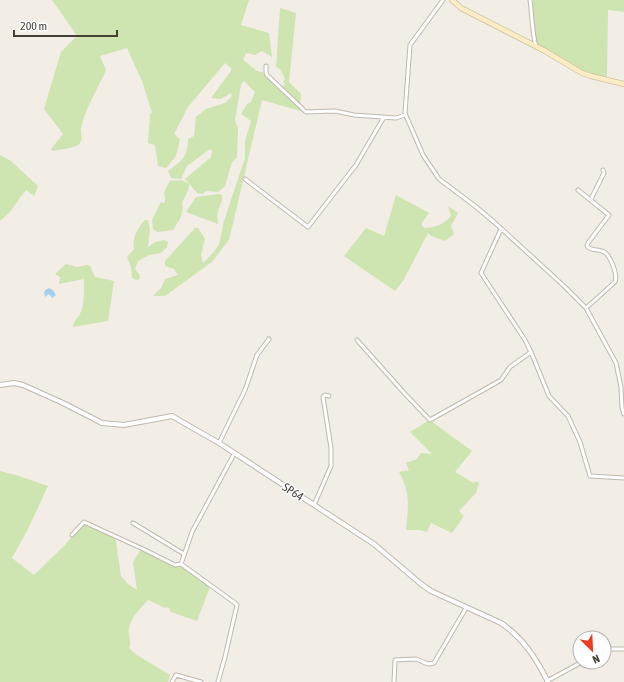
<svg xmlns="http://www.w3.org/2000/svg" width="624" height="682" viewBox="0 0 624 682" font-family="'Asap Condensed',sans-serif">
	<style>
		.green { fill: #cee4b1 }
		.water { fill: #a6d1ec }
		.lines { fill: none; stroke-linecap: round; stroke-linejoin: round }
		.minor-casing { stroke: #c0b9ac; stroke-width: 5 }
		.tertiary-casing { stroke: #c0b9ac; stroke-width: 6 }
		.secondary-casing { stroke: #cfc098; stroke-width: 6 }
		.minor { stroke: #fff; stroke-width: 3 }
		.tertiary { stroke: #fff; stroke-width: 4 }
		.secondary { stroke: #fbeec7; stroke-width: 4.5 }
		.labels { text-anchor: middle; stroke-width: 3; stroke-linejoin: round; paint-order: stroke }
		.street-label { font-size: 12px; fill: #453f36; stroke: #fff }
	</style>
	<rect width="100%" height="100%" fill="#f2eee6"/>
	<path class="green" d="M52,0H249L241,25L269,33L272,57L262,51L255,55L246,53L243,60L257,71L265,73L280,88L285,84L283,82L285,79L280,69L276,67L280,8L296,13L289,82L301,94L300,106L304,112L262,100L229,240L212,262L165,296H153L161,288L165,279L178,275L174,269L165,266V261L195,228H198L205,239L201,254L203,263L214,252L219,244L224,221L245,158V141L251,121L241,114L247,104L251,102L255,92L244,81L241,85L235,120L238,128L237,158L232,162L225,186L218,192L207,191L202,194L197,193L185,179L211,157L212,151L210,149L187,166L181,179L171,178L168,171C181,161 188,158 188,139L194,136L196,117L206,109L225,103L232,96L231,93L221,99L211,98L231,71V68L225,63L188,107L174,134L180,139L176,156L166,168L158,166L155,145L148,143L150,114L152,113L142,81L127,48L100,56L106,70C98,88 85,109 81,128C80,133 84,138 80,143C76,149 60,149 53,151L51,149L63,134L44,109L61,52L77,36Z
		M533,0H624V12L608,10L607,77L587,73L537,45L534,32Z
		M0,155L11,161L38,186L34,196L26,190L9,213L0,221Z
		M181,180L189,184V188L182,203L183,210L180,219L173,230L157,232L153,229L152,220L161,202L164,203L165,200L164,192L170,181Z
		M219,194L222,195V200L217,214L218,224L186,212L196,197Z
		M396,195L429,213L421,224L424,228C435,228 444,224 451,216L448,206L458,213L451,226L454,234L445,241L431,236L428,233L403,281L395,291L344,256L366,228L384,236Z
		M145,220H148L150,229L148,247L155,242L164,240L168,242L167,247L161,253L149,255L138,261L135,269L139,274L140,279L136,280L132,278L131,267L127,257L134,249C132,237 137,229 145,220Z
		M66,264L77,267L87,265L90,266L95,277L114,281L108,321L73,327C74,319 77,320 80,314C85,303 84,290 84,279L59,284L60,277L55,274Z
		M428,421H431L472,451L455,472L474,483L476,481L479,483L476,493L459,511L464,516L452,533L431,523L427,532L420,530H406C408,507 411,493 399,472L409,470L406,463L417,459L421,453L432,454L410,432Z
		M0,471L19,476L48,486L28,529L12,558L34,575L65,545L81,525L86,523L115,535L121,576L128,584L137,590L133,562L141,549L171,563L181,566L210,587L197,621L171,612L168,607L165,608L148,600C141,608 130,618 129,629C128,636 132,642 129,648L137,655L170,675L168,682H0Z"/>
	<path class="water" d="M49,288L53,290L56,295L52,298L49,294L45,297L44,293L45,290Z"/>
	<g class="lines">
		<g class="minor-casing">
			<path id="minor" d="M443,0L410,45L405,113L407,118L423,155L439,179L475,206L494,222L564,286L586,308L616,363L621,387L622,408L624,414
				M530,0C532,16 532,31 536,47
				M266,66V72L267,75L306,112L335,111L354,115L396,118L405,115
				M245,179L308,227L356,165L384,117
				M578,190L609,215L588,243L587,246C591,251 597,249 602,251C610,253 618,275 615,282L586,308
				M591,199L604,173L603,170
				M501,229L481,273L525,340L531,352L549,396L568,416L580,442L590,476L624,478
				M357,340L406,395L430,420L501,380L510,367L531,352
				M219,443L245,390L257,355L269,339
				M314,505L331,466V448L323,397L325,395L329,396
				M133,523L184,554
				M72,535L84,522L143,549L175,565L181,564
				M604,649H624
				M547,681L582,662
				M172,682L176,675L201,682
				M218,682L225,657L237,605L235,603L181,564L192,532L234,454
				M394,682L395,660L416,659L428,664L434,663L466,608"/>
		</g>
		<g class="tertiary-casing">
			<path id="tertiary" d="M0,385L14,383L23,385L63,403L102,423L124,425L172,416L219,443L374,544L421,584L431,591L501,623C523,638 536,658 548,682"/>
		</g>
		<g class="secondary-casing">
			<path id="secondary" d="M452,0L461,8L545,51L582,73L591,76L624,84"/>
		</g>
		<use href="#minor" class="minor"/>
		<use href="#tertiary" class="tertiary"/>
		<use href="#secondary" class="secondary"/>
	</g>
	<g class="labels">
		<g class="street-label">
			<text transform="translate(293 492) rotate(33)" y="4">SP64</text>
		</g>
	</g>
	<g transform="translate(592 650) rotate(156)"><circle r="19" fill="#ffffff" stroke="#b5b2af"/>
	<path d="M0-3L7 15L0 10L-7 15Z" fill="#ed3c22"/>
	<text y="-6" font-size="11" font-weight="bold" text-anchor="middle" fill="#453f36">N</text>
	</g>
	<path d="M14 30v6h103v-6" fill="none" stroke="#453f36" stroke-width="2"/>
	<text x="20" y="30" font-size="12" fill="#453f36" stroke="#ffffff" stroke-width="3" paint-order="stroke">200 m</text>
</svg>
